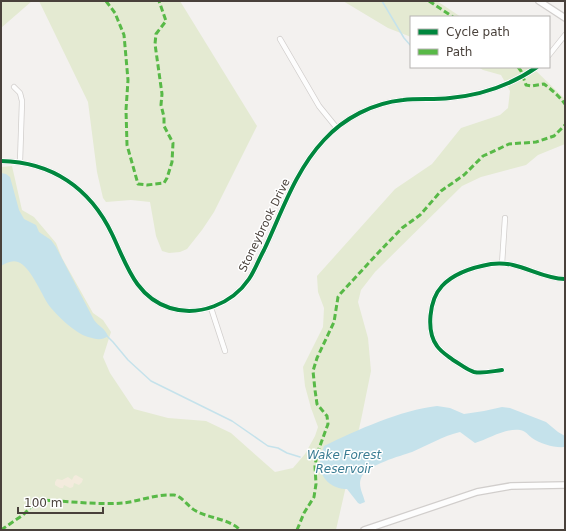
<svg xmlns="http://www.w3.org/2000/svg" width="566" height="531" viewBox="0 0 566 531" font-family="'DejaVu Sans',sans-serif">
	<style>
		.green { fill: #e4ead2 }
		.sand { fill: #f3ebdd }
		.water { fill: #c5e2eb }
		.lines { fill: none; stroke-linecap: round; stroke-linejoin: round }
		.stream { stroke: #c5e2eb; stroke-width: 1.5 }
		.minor-casing { stroke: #d1cecc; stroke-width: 6 }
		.tertiary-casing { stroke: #d1cecc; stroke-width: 8 }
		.minor { stroke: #fdfdfd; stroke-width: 4.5 }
		.tertiary { stroke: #fdfdfd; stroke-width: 5.5 }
		.quiet { stroke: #58b947; stroke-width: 3; stroke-dasharray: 6 3; stroke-linecap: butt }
		.cycleway-casing { stroke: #fff; stroke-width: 6 }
		.cycleway { stroke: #00873e; stroke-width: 4 }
		.labels { text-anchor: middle; stroke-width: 3; stroke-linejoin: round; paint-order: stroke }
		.street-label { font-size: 11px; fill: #49413b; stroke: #fff }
		.water-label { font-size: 12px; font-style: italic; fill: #387b92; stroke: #fff }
	</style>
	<rect width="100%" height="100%" fill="#f3f1ef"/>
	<path class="green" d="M1,1H32L1,28Z
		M39,1H180L257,126L214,212L202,230L187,249L180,252L169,253L162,251L156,236L150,202L131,200L106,202L103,198L97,172L88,102Z
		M343,1H437L461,17H411V37L388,28Z
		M478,67H532L565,99V144L538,155L526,165L481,177L462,186L375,272L361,290L358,302L368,338L371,371L361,420L336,530H1V167L12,166L22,210L34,217L56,243L62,258L93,313L103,320L111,332L103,357L110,373L134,409L168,418L206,421L231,433L275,472L293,468L305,454L315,436L318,427L311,408L305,386L303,367L323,327L324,308L318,292L317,276L395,189L432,164L461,128L500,115L508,108L510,91L501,75L483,70Z"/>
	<path class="sand" d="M76,475L83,479L82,482L79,485L74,483L73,487L70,488L64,485L63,488H60L55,485V482L57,479L62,480L68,477L72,480L74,476Z"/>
	<path class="water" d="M1,173L6,174L10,177L19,210L24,219L36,225L39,232L51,240L56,247L94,320C99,327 104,327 108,336C101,341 96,339 88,337C75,333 56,315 48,304C41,293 30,266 18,262C12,260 6,263 1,266Z
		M437,406L450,408L464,414L484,411L502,407L510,408L546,422L558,432L565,436V447C554,448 541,444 532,438C528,435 526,431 520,430C505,428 489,439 475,443L460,432C443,436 428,445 412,452C400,456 368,465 362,476C357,485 363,493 365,502L360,504L358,503L347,489C334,489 322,481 320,467C319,460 322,452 324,446C357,430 401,410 437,406Z"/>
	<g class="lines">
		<path class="stream" d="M382,1L404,38L411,46
			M107,336L113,342L128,360L151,381L232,421L268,446L278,448L287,453L300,457"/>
		<g class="minor-casing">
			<path id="minor" d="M280,39L319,106L336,127
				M549,55L565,35
				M14,87L20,93L22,101L20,162
				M1,161C52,162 90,188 112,234C126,263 135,297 170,308C199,317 232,304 249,279C255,270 259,259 264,250C282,212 295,171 324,140C344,118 373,103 403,100C418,98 434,100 450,98C481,95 511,85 537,67
				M502,264L505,218
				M211,308L225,351
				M502,370C493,371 483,374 474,372C467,370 460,364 453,360C448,356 441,352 437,346C426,331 429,300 442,286C454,273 474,267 491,264C520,260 537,278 565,279"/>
		</g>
		<g class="tertiary-casing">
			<path id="tertiary" d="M539,1L565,18
				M364,530L477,492L511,486L565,485"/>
		</g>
		<use href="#minor" class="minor"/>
		<use href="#tertiary" class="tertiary"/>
		<path class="quiet" d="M106,1L115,13L124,35L128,80L126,110L127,145L138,184L147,185L164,183L167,178L172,162L173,143L164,126V117L161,105L162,94L155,44L156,34L166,21L159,1
			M429,1L453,17
			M518,67L521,71L526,85L532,86L544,84C552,90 559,96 565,104
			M1,530L23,515L35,503L40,500C66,501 98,505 123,503C140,501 156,494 174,495C182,496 187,506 196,511C208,518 230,519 240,530
			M297,530L304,513L314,497L316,484L315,466L317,454L328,424L327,416L317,404L315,390L313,371L317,358L334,322L338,297L341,293L378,253L402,228L420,215L441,191L464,175L483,156L509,144L536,142L554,136L565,125"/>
		<g class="cycleway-casing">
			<path id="cycleway" d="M1,161C52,162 90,188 112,234C126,263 135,297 170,308C199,317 232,304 249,279C255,270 259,259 264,250C282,212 295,171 324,140C344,118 373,103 403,100C418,98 434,100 450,98C481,95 511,85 537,67
				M502,370C493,371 483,374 474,372C467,370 460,364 453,360C448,356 441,352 437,346C426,331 429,300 442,286C454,273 474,267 491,264C520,260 537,278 565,279"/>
		</g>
		<use href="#cycleway" class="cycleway"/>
	</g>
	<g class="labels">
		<g class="street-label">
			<text transform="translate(264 225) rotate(-64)" y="4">Stoneybrook Drive</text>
		</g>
		<g class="water-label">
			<text x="344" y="459">Wake Forest<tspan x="344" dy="14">Reservoir</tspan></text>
		</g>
	</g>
	<rect width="566" height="531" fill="none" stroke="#49413b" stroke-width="4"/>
	<rect x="410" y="16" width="140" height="52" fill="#ffffff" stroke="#b6b3b1"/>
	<rect x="418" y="29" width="20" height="6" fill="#00873e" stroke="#b6b3b1"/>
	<text x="446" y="36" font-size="12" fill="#49413b">Cycle path</text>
	<rect x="418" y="49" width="20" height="6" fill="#58b947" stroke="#b6b3b1"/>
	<text x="446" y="56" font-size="12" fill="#49413b">Path</text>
	<path d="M18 507v6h85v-6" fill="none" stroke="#49413b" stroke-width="2"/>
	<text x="24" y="507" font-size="12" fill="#49413b" stroke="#ffffff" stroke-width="3" paint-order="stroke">100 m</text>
</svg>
